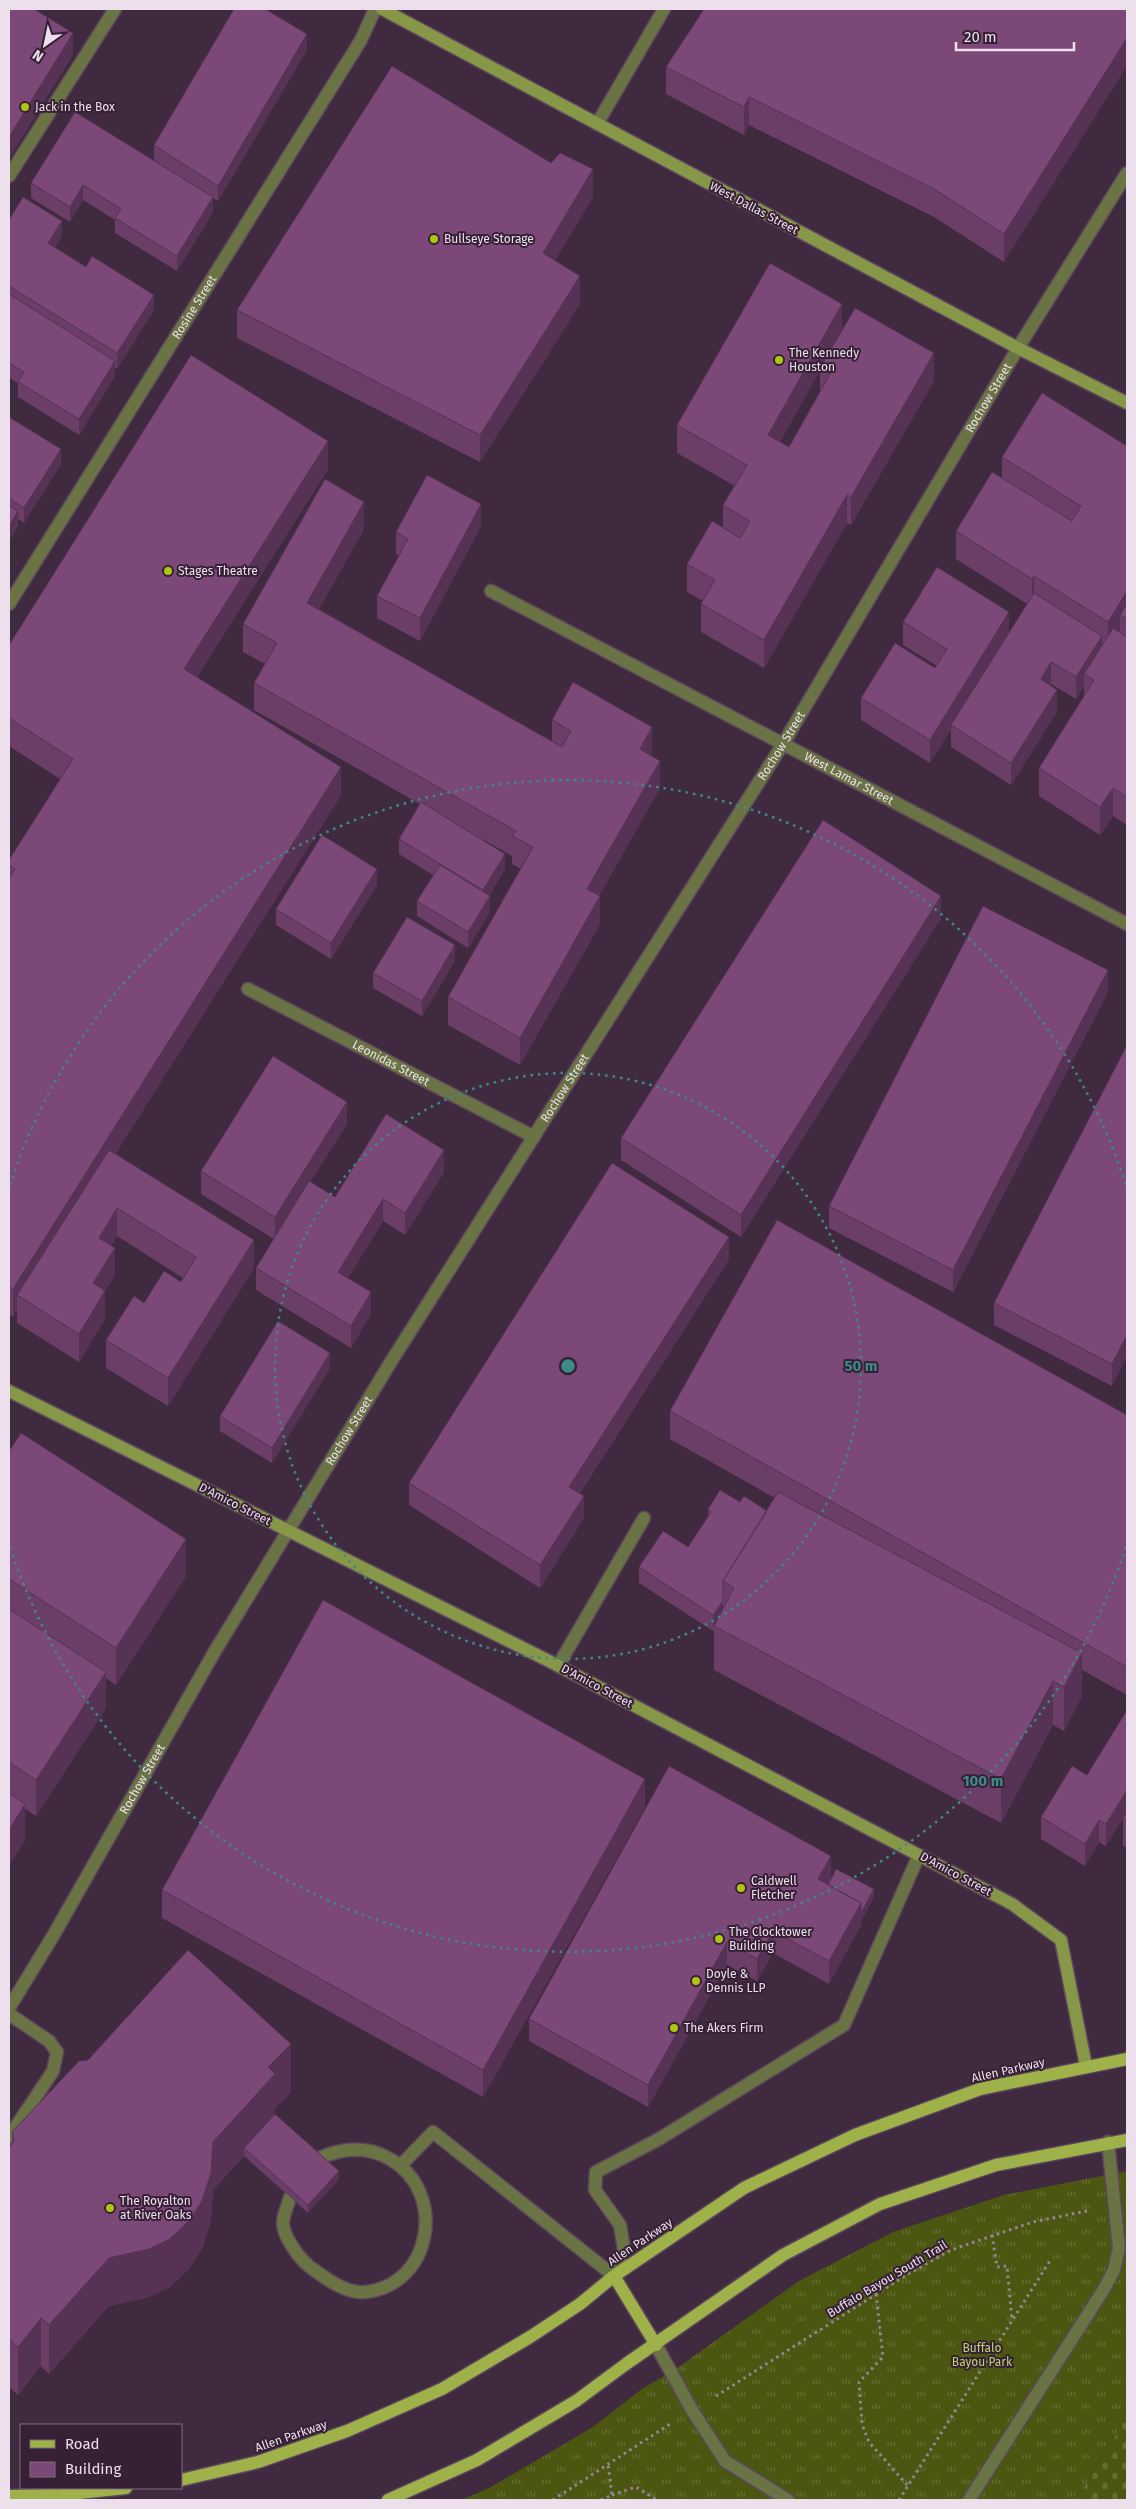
<svg xmlns="http://www.w3.org/2000/svg" width="1136" height="2509" viewBox="0 0 1136 2509" font-family="'Fira Sans',sans-serif">
	<style>
		.grass { fill: url(#grass-tufts) }
		.cemetery { fill: url(#cemetery-stones) }
		.lines { fill: none; stroke-linecap: round; stroke-linejoin: round }
		.lane-casing { stroke: #5c475b; stroke-width: 15 }
		.street-casing { stroke: #5c475b; stroke-width: 15 }
		.secondary-casing { stroke: #5c475b; stroke-width: 15 }
		.primary-casing { stroke: #5c475b; stroke-width: 15 }
		.path { stroke: #978496; stroke-width: 3; stroke-dasharray: 2.5 4; stroke-linecap: butt }
		.lane { stroke: #697343; stroke-width: 12 }
		.street { stroke: #697343; stroke-width: 12 }
		.secondary { stroke: #879748; stroke-width: 12 }
		.primary { stroke: #9eb249; stroke-width: 12 }
		.wall { fill: #6a3e67; fill-rule: evenodd }
		.shaded-wall { fill: #563254 }
		.building { fill: #7b4878; stroke: #563254 }
		.ring { fill: none; stroke: #3c8b87; stroke-width: 2.5; stroke-dasharray: 2.5 5 }
		.poi-dot { fill: #adc610; stroke: #362035; stroke-width: 2 }
		.labels { text-anchor: middle; stroke-width: 4; stroke-linejoin: round; paint-order: stroke }
		.poi-label { font-size: 12px; fill: #eedfed; stroke: #362035; text-anchor: start }
		.street-label { font-size: 12px; fill: #eedfed; stroke: #362035 }
		.park-label { font-size: 12px; fill: #bed270; stroke: #362035 }
		.centre { fill: #3c8b87; stroke: #362035; stroke-width: 2.5 }
		.ring-label { font-size: 15px; text-anchor: middle; font-weight: bold; fill: #3c8b87; stroke: #362035; stroke-width: 4; stroke-linejoin: round; paint-order: stroke }
	</style>
	<defs>
		<pattern id="grass-tufts" width="24" height="20" patternUnits="userSpaceOnUse" patternTransform="scale(1.25)"><rect width="24" height="20" fill="#4b5710"/><path d="M3 7l-1-3M5 7V3M7 7l1-3M15 17l-1-3M17 17v-4M19 17l1-3" fill="none" stroke="#656f33"/></pattern>
		<pattern id="cemetery-stones" width="16" height="16" patternUnits="userSpaceOnUse" patternTransform="scale(1.25)"><rect width="16" height="16" fill="#4b5710"/><path d="M2 7V4a2 2 0 0 1 4 0v3zM10 15v-3a2 2 0 0 1 4 0v3z" fill="#656f33"/></pattern>
	</defs>
	<rect width="100%" height="100%" fill="#402a3f"/>
	<path class="grass" d="M1127,2171V2417L1076,2500H462L491,2487L593,2427L643,2388L673,2371L799,2281L893,2232L1004,2195Z"/>
	<path class="cemetery" d="M1127,2417V2500H1076Z"/>
	<g class="lines">
		<g class="lane-casing">
			<path id="lane" d="M597,124L664,9
				M9,176L115,9
				M558,1666L644,1518
				M9,2014L49,2041L57,2052L53,2071L9,2137
				M401,2165L433,2132L614,2276L624,2249L620,2225L595,2190L596,2172L659,2139L844,2025L919,1855
				M290,2197C288,2205 283,2215 283,2223C283,2237 300,2259 310,2267C325,2278 346,2294 365,2292C432,2286 448,2192 390,2159C366,2145 341,2148 317,2159
				M656,2345L692,2410L725,2461L788,2500
				M969,2500L1104,2289L1114,2270L1119,2248L1108,2142"/>
		</g>
		<g class="street-casing">
			<g id="street">
				<path id="s1" d="M491,591L1127,924"/>
				<path id="s2" d="M9,604L361,40L375,9"/>
				<path id="s3" d="M248,989L534,1137"/>
				<path id="s4" d="M9,2008L53,1936L215,1651L288,1531L392,1360L783,744L1018,348L1127,173"/>
			</g>
		</g>
		<g class="secondary-casing">
			<path id="secondary" d="M382,9L1018,348L1127,403
				M9,1391L549,1661L1012,1904L1061,1940L1086,2066"/>
		</g>
		<g class="primary-casing">
			<path id="primary" d="M614,2276L656,2345
				M181,2480L258,2462L347,2431L442,2389L530,2337L580,2304L614,2276L744,2188L855,2135L980,2089L1127,2059
				M9,2496L60,2495L126,2488
				M388,2500L477,2460L576,2401L626,2364L783,2255L880,2204L996,2165L1127,2140"/>
		</g>
		<path class="path" d="M992,2235L997,2267L1007,2266L1012,2320
			M876,2294L883,2357L859,2382L862,2424L869,2442L908,2486
			M716,2396L908,2274L951,2250L1033,2222L1087,2211
			M612,2495L636,2487L657,2500
			M553,2500L670,2424
			M601,2500L612,2495L608,2464
			M899,2500L1051,2259"/>
		<use href="#lane" class="lane"/>
		<use href="#street" class="street"/>
		<use href="#secondary" class="secondary"/>
		<use href="#primary" class="primary"/>
	</g>
	<path class="wall" d="M1127,9L1004,262L934,217L749,125L744,135L666,94V67Z
		M307,50L218,201L213,198V212L177,271L115,233V220L83,200L70,222L31,198V183L154,161V145Z
		M593,197L555,260L580,304L480,462L237,338V310Z
		M9,220L62,236L55,247L154,310L117,369L115,367V376L79,435L18,397V383L9,378Z
		M842,331L934,381L851,525L847,523L764,668L701,632V604L703,601L687,592V564L723,527V505L735,486L677,453V425ZM820,370V391L789,447L780,442Z
		M9,417L61,464L24,523L18,519V527L9,541Z
		M1127,446V825L1113,816L1100,835L1039,796V768L1084,696V686L1076,699L1051,684L1050,686L1057,712L1011,785L951,747V729L930,763L861,720V698L935,668L937,666L903,645V622L1009,632L1027,604L956,559V531L1002,478V457Z
		M328,469L197,677L341,795L116,1153L254,1268L168,1406L106,1368V1340L144,1303L181,1282L183,1278L117,1236L111,1246L115,1275L105,1291V1319L79,1362L17,1323V1309L13,1317L9,1315V860L60,779L9,746V645Z
		M481,526L420,641L377,618V596L399,556L396,554V532Z
		M364,529L319,609L552,742V720L652,755V756L660,788L599,896L600,924L520,1065L448,1025V997L521,869L512,864V856L482,839L505,869L489,896L490,912L468,948L417,916V901L433,875L399,854V839L420,804L254,710V683L265,664L243,652V624Z
		M377,885L331,959L276,925V909Z
		M941,918L741,1237L621,1160V1138Z
		M455,961L422,1016L373,988V973Z
		M1108,992L953,1292L829,1228V1206Z
		M1127,1045L1112,1386L994,1325V1303Z
		M347,1124L310,1182L335,1197L444,1172L405,1235L383,1221L348,1278L371,1314L351,1348L256,1290V1268L274,1239L201,1194V1171Z
		M729,1259L580,1493L584,1518L540,1588L409,1505V1483Z
		M330,1368L272,1463L220,1431V1416Z
		M670,1411L1127,1415V1695L1082,1670V1696L1064,1731L1053,1725L1001,1823L714,1670V1630L713,1631L639,1583V1567L688,1547L708,1517V1509L740,1502L767,1511L775,1498L670,1439Z
		M9,1451L186,1576L116,1685L106,1678V1708L36,1816L25,1809V1840L9,1866Z
		M1127,1710V1848L1123,1846V1818L1106,1846L1099,1842L1085,1866L1041,1839V1817L1087,1775Z
		M645,1807L483,2097L162,1918V1890Z
		M831,1878L874,1897L861,1921V1925L829,1984L773,1953L757,1981L727,1965L648,2107L529,2041V2019Z
		M291,2092L275,2108V2114L339,2179L308,2213L244,2156L213,2190L211,2221L202,2249L189,2269L170,2287L149,2297L109,2306L49,2374L41,2366L18,2395L9,2387V2147L12,2144V2132Z"/>
	<path class="shaded-wall" d="M73,33V55L9,159V137Z
		M307,34V50L218,201V186Z
		M1127,38V66L1004,262V234Z
		M749,97V125L744,135V107Z
		M593,169V197L543,281V253Z
		M83,185V200L70,222V207Z
		M213,197V212L177,271V256Z
		M62,221V236L48,259V243Z
		M580,276V304L480,462V435Z
		M154,295V310L117,369V353Z
		M842,304V332L768,463V435Z
		M934,353V381L851,525V497Z
		M115,361V376L79,435V419Z
		M328,441V469L184,697V669Z
		M61,449V464L24,523V508Z
		M847,495V523L764,668V640Z
		M364,502V529L307,631V603Z
		M481,504V526L420,641V618Z
		M18,511V527L9,541V526Z
		M1127,565V619L1120,615V630L1108,650V622Z
		M1034,576V604L1032,607V579Z
		M1009,612V634L951,725V729L930,763V740Z
		M1102,636V658L1084,674V686L1076,699V677Z
		M1051,662V684L1041,701V679Z
		M1057,690V712L1011,785V763Z
		M652,727V755L640,777V749Z
		M660,761V788L587,917V889Z
		M341,767V795L24,1299L17,1295V1309L13,1317V1289Z
		M1113,788V816L1100,835V807Z
		M505,854V869L483,905V890Z
		M377,869V885L331,959V943Z
		M490,896V912L468,948V932Z
		M600,896V924L520,1065V1038Z
		M941,896V918L741,1237V1215Z
		M455,945V961L422,1016V1001Z
		M1108,970V992L953,1292V1270Z
		M347,1102V1124L275,1239V1217Z
		M444,1150V1172L405,1235V1213Z
		M383,1199V1221L338,1294V1272Z
		M117,1208V1236L99,1266V1238Z
		M729,1237V1259L569,1509V1487Z
		M254,1240V1268L168,1406V1378Z
		M115,1248V1275L93,1311V1283Z
		M105,1291V1319L79,1362V1334Z
		M371,1292V1314L351,1348V1326Z
		M1127,1335V1357L1112,1386V1364Z
		M330,1353V1368L272,1463V1448Z
		M584,1496V1518L540,1588V1565Z
		M186,1539V1576L116,1685V1648Z
		M723,1601V1616L714,1626L713,1631V1615Z
		M1082,1653V1696L1064,1731V1687Z
		M106,1672V1708L36,1816V1780Z
		M1053,1681V1725L1001,1823V1779Z
		M645,1779V1807L483,2097V2070Z
		M1127,1790V1812L1106,1846V1824Z
		M25,1804V1840L9,1866V1830Z
		M1099,1820V1842L1085,1866V1844Z
		M831,1856V1878L818,1902V1879Z
		M874,1889V1897L861,1921V1925L829,1984V1961L861,1903Z
		M773,1931V1953L757,1981V1959Z
		M727,1942V1965L648,2107V2085Z
		M291,2044V2092L275,2108V2122L244,2148V2156L213,2190L211,2221L202,2249L189,2269L170,2287L149,2297L109,2306L49,2374V2325L109,2258L213,2142L268,2067Z
		M339,2171V2179L308,2213V2205Z
		M41,2318V2366L18,2395V2347Z"/>
	<path class="building" d="M9,9H34L73,33L9,137Z
		M234,9H265L307,34L218,186L154,145Z
		M704,9H1127V38L1004,234L934,189L749,97L744,107L666,67Z
		M392,66L551,163L560,153L593,169L543,253L580,276L480,435L237,310Z
		M75,112L213,197L177,256L115,218L121,209L83,185L70,207L31,183Z
		M23,197L62,221L48,243L86,267L92,256L154,295L117,353L9,286V220Z
		M770,263L842,304L768,435L789,447L830,374L820,368L855,308L934,353L851,497L847,495L764,640L701,604L715,580L687,564L712,521L740,538L750,521L723,505L747,465L677,425Z
		M9,294L115,361L79,419L18,382L24,372L9,363Z
		M191,355L328,441L184,669L341,767L13,1289L9,1287V878L15,869L9,865V860L73,759L9,718V645Z
		M1042,393L1127,446V565L1126,566L1127,567V591L1108,622L1034,576L1032,579L956,531L992,472L1072,521L1081,506L1002,457Z
		M9,417L61,449L24,508L9,498Z
		M427,475L481,504L420,618L377,596L408,539L396,532Z
		M325,479L364,502L307,603L562,747L571,731L552,720L573,682L652,727L640,749L660,761L587,889L600,896L520,1038L448,997L533,847L512,836L516,831L254,683L277,643L243,624Z
		M9,506L18,511L9,526Z
		M937,567L1009,612L930,740L861,698L895,643L935,668L947,649L903,622Z
		M1034,593L1102,636L1076,677L1051,662L1041,679L1057,690L1011,763L951,725Z
		M1127,604V619L1120,615Z
		M1113,628L1127,637V797L1113,788L1100,807L1039,768L1094,680L1084,674Z
		M421,802L505,854L483,890L399,839Z
		M823,820L941,896L741,1215L621,1138Z
		M322,835L377,869L331,943L276,909Z
		M440,865L490,896L468,932L417,901Z
		M983,906L1108,970L953,1270L829,1206Z
		M407,917L455,945L422,1001L373,973Z
		M1127,1045V1335L1112,1364L994,1303Z
		M273,1056L347,1102L275,1217L201,1171Z
		M386,1114L444,1150L405,1213L383,1199L338,1272L371,1292L351,1326L256,1268L309,1181L335,1197Z
		M109,1150L254,1240L168,1378L106,1340L134,1296L144,1303L164,1271L181,1282L196,1257L117,1208L99,1238L115,1248L93,1283L105,1291L79,1334L17,1295Z
		M612,1163L729,1237L569,1487L584,1496L540,1565L409,1483Z
		M777,1220L1127,1415V1667L670,1411Z
		M278,1321L330,1353L272,1448L220,1416Z
		M21,1433L186,1539L116,1648L9,1579V1451Z
		M720,1490L740,1502L744,1496L767,1511L723,1581V1601L713,1615L639,1567L663,1531L688,1547L711,1512L708,1509Z
		M778,1492L1082,1653L1064,1687L1053,1681L1001,1779L714,1626L734,1588L723,1581Z
		M323,1600L645,1779L483,2070L162,1890Z
		M9,1609L106,1672L36,1780L9,1762Z
		M1127,1710V1790L1106,1824L1099,1820L1085,1844L1041,1817L1072,1766L1087,1775Z
		M669,1766L831,1856L818,1879L861,1903L829,1961L773,1931L757,1959L727,1942L648,2085L529,2019Z
		M9,1793L25,1804L9,1830Z
		M1127,1812V1821L1123,1818Z
		M836,1869L874,1889L861,1913V1903L828,1885Z
		M188,1950L291,2044L268,2067L275,2074L213,2142L211,2173L202,2201L189,2221L170,2239L149,2249L109,2258L49,2325L41,2318L18,2347L9,2339V2147L14,2141L12,2132L79,2061L88,2060Z
		M275,2114L339,2171L308,2205L244,2148Z"/>
	<g class="ring">
		<circle cx="568" cy="1366" r="293"/>
		<path d="M1126 1547A587 587 0 0 1 10 1547M10 1185A587 587 0 0 1 1126 1185"/>
	</g>
	<g class="poi-dot">
		<circle cx="25" cy="107" r="5"/>
		<circle cx="434" cy="239" r="5"/>
		<circle cx="779" cy="360" r="5"/>
		<circle cx="168" cy="571" r="5"/>
		<circle cx="741" cy="1888" r="5"/>
		<circle cx="719" cy="1939" r="5"/>
		<circle cx="696" cy="1981" r="5"/>
		<circle cx="674" cy="2028" r="5"/>
		<circle cx="110" cy="2208" r="5"/>
	</g>
	<g class="labels">
		<g class="poi-label">
			<text x="35" y="111">Jack in the Box</text>
			<text x="444" y="243">Bullseye Storage</text>
			<text x="789" y="357">The Kennedy<tspan x="789" dy="14">Houston</tspan></text>
			<text x="178" y="575">Stages Theatre</text>
			<text x="751" y="1885">Caldwell<tspan x="751" dy="14">Fletcher</tspan></text>
			<text x="729" y="1936">The Clocktower<tspan x="729" dy="14">Building</tspan></text>
			<text x="706" y="1978">Doyle &amp;<tspan x="706" dy="14">Dennis LLP</tspan></text>
			<text x="684" y="2032">The Akers Firm</text>
			<text x="120" y="2205">The Royalton<tspan x="120" dy="14">at River Oaks</tspan></text>
		</g>
		<g class="street-label">
			<text transform="translate(754 208) rotate(28)" y="4">West Dallas Street</text>
			<text dy="4" stroke="none"><textPath href="#s2" startOffset="350">Rosine Street</textPath></text>
			<text dy="4" stroke="none"><textPath href="#s4" startOffset="1885">Rochow Street</textPath></text>
			<text dy="4" stroke="none"><textPath href="#s4" startOffset="1480">Rochow Street</textPath></text>
			<text dy="4" stroke="none"><textPath href="#s1" startOffset="404">West Lamar Street</textPath></text>
			<text dy="4" stroke="none"><textPath href="#s3" startOffset="161">Leonidas Street</textPath></text>
			<text dy="4" stroke="none"><textPath href="#s4" startOffset="1075">Rochow Street</textPath></text>
			<text dy="4" stroke="none"><textPath href="#s4" startOffset="670">Rochow Street</textPath></text>
			<text transform="translate(235 1504) rotate(27)" y="4">D'Amico Street</text>
			<text transform="translate(597 1686) rotate(28)" y="4">D'Amico Street</text>
			<text dy="4" stroke="none"><textPath href="#s4" startOffset="265">Rochow Street</textPath></text>
			<text transform="translate(956 1874) rotate(28)" y="4">D'Amico Street</text>
			<text transform="translate(1008 2070) rotate(-13)" y="4">Allen Parkway</text>
			<text transform="translate(640 2242) rotate(-34)" y="4">Allen Parkway</text>
			<text transform="translate(887 2279) rotate(-31)" y="4">Buffalo Bayou South Trail</text>
			<text transform="translate(291 2436) rotate(-19)" y="4">Allen Parkway</text>
		</g>
		<g class="park-label">
			<text x="982" y="2352">Buffalo<tspan x="982" dy="14">Bayou Park</tspan></text>
		</g>
	</g>
	<circle cx="568" cy="1366" r="8" class="centre"/>
	<g class="ring-label">
		<text x="861" y="1371">50 m</text>
		<text x="983" y="1786">100 m</text>
	</g>
	<rect width="1136" height="2509" fill="none" stroke="#eedfed" stroke-width="20"/>
	<rect x="20" y="2424" width="162" height="65" fill="#362035" stroke="#806c7f"/>
	<rect x="30" y="2440" width="25" height="8" fill="#9eb249" stroke="#806c7f"/>
	<text x="65" y="2449" font-size="15" fill="#eedfed">Road</text>
	<rect x="30" y="2462" width="25" height="15" fill="#7b4878" stroke="#806c7f"/>
	<text x="65" y="2474" font-size="15" fill="#eedfed">Building</text>
	<g transform="translate(45 45) rotate(213)" stroke="#362035" stroke-width="4" paint-order="stroke">
	<path d="M0-4L9 19L0 12L-9 19Z" fill="#eedfed"/>
	<text y="-8" font-size="14" font-weight="bold" text-anchor="middle" fill="#eedfed">N</text>
	</g>
	<path d="M956 42v8h118v-8" fill="none" stroke="#eedfed" stroke-width="2.5"/>
	<text x="964" y="42" font-size="15" fill="#eedfed" stroke="#362035" stroke-width="4" paint-order="stroke">20 m</text>
</svg>
